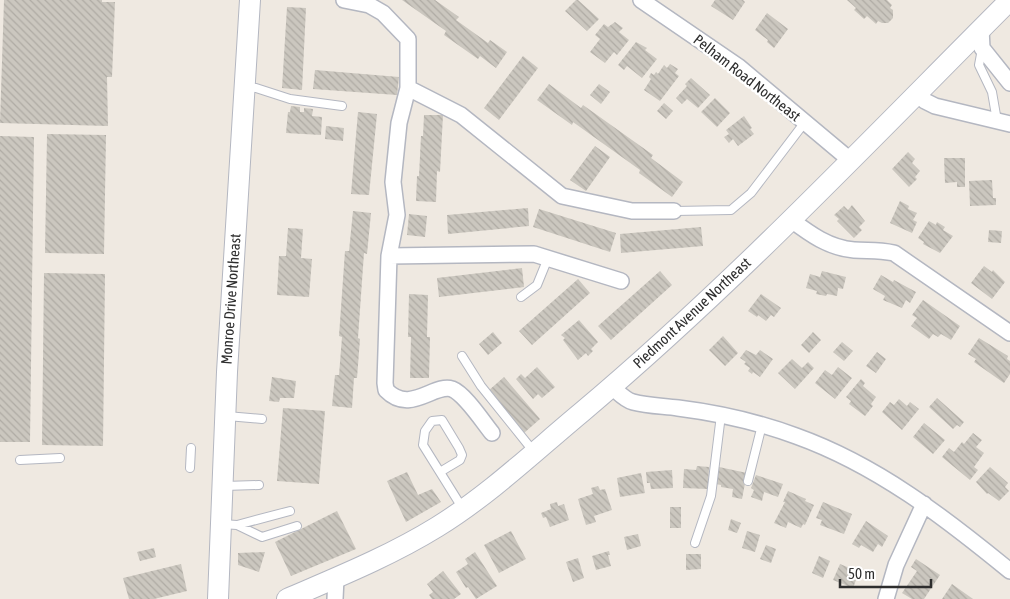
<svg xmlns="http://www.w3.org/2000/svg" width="1010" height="599" viewBox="0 0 1010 599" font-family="'Asap Condensed',sans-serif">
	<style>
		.building { fill: url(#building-back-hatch) }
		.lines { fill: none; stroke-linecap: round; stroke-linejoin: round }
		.lane-casing { stroke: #b4b7c1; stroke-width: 10 }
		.street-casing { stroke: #b4b7c1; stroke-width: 18 }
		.secondary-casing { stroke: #b4b7c1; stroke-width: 22 }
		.lane { stroke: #fff; stroke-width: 8 }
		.street { stroke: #fff; stroke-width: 15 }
		.secondary { stroke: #fff; stroke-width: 20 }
		.labels { text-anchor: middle; stroke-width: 5; stroke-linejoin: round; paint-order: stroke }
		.street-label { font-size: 15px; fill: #2e2e2e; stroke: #fff }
	</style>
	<defs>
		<pattern id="building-back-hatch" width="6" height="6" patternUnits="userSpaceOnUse" patternTransform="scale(1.25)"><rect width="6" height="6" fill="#cbc7bf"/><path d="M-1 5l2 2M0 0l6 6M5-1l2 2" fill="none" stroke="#afaba4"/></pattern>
	</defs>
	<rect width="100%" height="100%" fill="#efe9e1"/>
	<path class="building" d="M4,0H102V2H115L112,77H107L108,126L0,123Z
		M402,0H435L459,17L456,20L488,43L490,40L507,52L496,68L480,56L478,59L444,35L446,31Z
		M576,0H578L599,19L587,31L565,11Z
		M715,0H743L745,2L733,20L711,6Z
		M847,0H887L892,5L890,8L893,10V18L888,23H882L878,21L876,24L867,16L864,19L854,10L856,8Z
		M287,7L306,8L302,90L282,88Z
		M767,13L788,29L774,48L767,42L768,40L755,30Z
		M615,22L623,28L619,32L629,40L617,55L614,52L605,63L590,52L600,39L595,35L604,24L608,27Z
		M636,42L647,48L645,50L657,59L642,78L627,66L624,70L618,65Z
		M523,56L538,68L499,120L484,108Z
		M670,64L678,69L675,73L679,76L660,101L644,90L651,79L649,77L651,73L654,75L656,72L658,74L664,65L667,68Z
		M315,70L399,77L397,95L313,89Z
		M691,78L710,95L698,108L687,99L682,104L676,98L687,86L685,84Z
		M549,84L581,108L583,105L653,155L651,158L683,182L672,197L639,173L640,170L573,122L572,125L537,100Z
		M599,84L610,92L601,104L590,95Z
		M715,98L730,113L717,127L701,112Z
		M664,103L673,111L666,119L657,111Z
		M291,106L300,107V112H304V108L313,109L312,116L322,117L321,135L286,133L288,112H290Z
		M358,112L377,114L369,195L351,194Z
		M424,115H443L440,172L437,171L436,202L416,201L417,176H419L421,136H423Z
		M744,116L752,128L750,129L754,134L738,146L733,139L729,143L724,137L729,134L726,130Z
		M326,126L344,128L343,141L325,139Z
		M47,134L106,135L104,254L45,253Z
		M0,136L34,137L30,442H0Z
		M595,146L610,157L586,191L570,180Z
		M908,152L915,159L912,163L920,171L915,177L917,179L909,187L892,169Z
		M944,158H965V187H957V182L945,183Z
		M992,180L993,198H996V205L970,206L969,181Z
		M900,201L909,206L908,209L917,213L913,220L917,222L912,233L890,223Z
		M852,205L865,221L859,227L862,230L854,238L837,221L839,219L834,215L844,206L848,210Z
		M528,208L529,226L448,234L447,215Z
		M539,209L616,233L610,252L533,227Z
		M353,211L371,213L367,254L364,253L358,338L360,339L357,378H354L352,408L332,406L335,375H339L342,337L339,336L345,251H349Z
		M409,214L427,216L425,237L407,235Z
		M929,221L936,225L937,222L945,227L943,230L953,236L940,253L923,244L924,242L918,238Z
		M701,227L703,246L621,253L620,234Z
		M288,228L303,229L301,258L312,259L309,297L277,295L279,256H286Z
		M989,230L1002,231L1001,243L988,242Z
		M984,266L992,272L993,270L1005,282L992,299L971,283Z
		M522,268L524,287L439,297L437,278Z
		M660,271L672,285L611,340L598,326Z
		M822,271L846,277L843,289L838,288L837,296L827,294L826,296L816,294L817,291L806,288L810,274L820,277Z
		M44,273L105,274L103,446L42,445Z
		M881,275L893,282L894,280L916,292L910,303L906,300L902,308L883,300L885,296L873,289Z
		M578,279L590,293L532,345L519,331Z
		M409,294L428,295L427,337H430L429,378H410L411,337H408Z
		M761,294L781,308L774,317L771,315L766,321L758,315L757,317L748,311Z
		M923,300L960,326L951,340L941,334L938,337L933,334L929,339L911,326L917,318L912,315Z
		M579,320L598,342L591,349L593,351L588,356L586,353L578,360L563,340L565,338L561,335Z
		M493,332L502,343L488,355L479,344Z
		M813,332L821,340L809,353L801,345Z
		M723,336L738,353L725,366L709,350Z
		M979,338L1008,356L1007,359L1010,361V374L1004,383L974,362L976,359L968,354Z
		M842,342L853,351L844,361L833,352Z
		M746,350L756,355L760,350L773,359L760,377L753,372L752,374L748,371L750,368L744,364L746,362L740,358Z
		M877,352L886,359L876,373L866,366Z
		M792,359L802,368L808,362L814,368L795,389L778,373Z
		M537,367L555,387L542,398L538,394L533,399L516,379L521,374L525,378Z
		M838,367L852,378L835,399L815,383L825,370L832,375Z
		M272,377L296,381L294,398H280L279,402L269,401Z
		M504,377L540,419L524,433L488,391Z
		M861,379L865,383L863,386L876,397L871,404L873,406L865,416L849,404L851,401L846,397Z
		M937,398L964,422L960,427L957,425L953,429L929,407Z
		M899,399L907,406L910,402L919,409L902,430L882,412L890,402L894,405Z
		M283,408L325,411L319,484L277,481Z
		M924,423L945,440L933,454L913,437Z
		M973,433L982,440L976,447L984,453L974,467L978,470L970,480L942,457L949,448L954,452L962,442L964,444Z
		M697,466L709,467L708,489L683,488L684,469L696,470Z
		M719,467L747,473L742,499L732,497L733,489L721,487V485L716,484Z
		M990,467L1008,483L1005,487L1009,491L999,501L988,493L987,494L976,482Z
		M672,470L673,488L651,489L650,483H647L646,472Z
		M407,472L418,495L432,489L441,502L406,522L387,481Z
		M641,473L645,493L620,497L617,478Z
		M756,475L783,484L778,497L764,492L762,501L751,497L754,490L751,488Z
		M598,486L600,490L605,489L612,510L594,516L596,522L586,525L578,499L593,494L591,488Z
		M788,491L806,499L805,501L814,505L805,525L803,524L801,528L788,522L786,528L774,523L785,502H783Z
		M557,502L558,506L564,504L569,520L550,527L546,517L543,518L541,513L551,509L550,504Z
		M823,502L852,514L844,534L820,525L822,520L816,518Z
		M670,507H681V528H670Z
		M337,511L356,549L291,576L275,542Z
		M731,519L741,523L737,533L728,530Z
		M866,521L888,536L882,547L878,544L873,552L861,545L859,548L852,544Z
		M511,531L526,559L499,573L484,545Z
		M747,531L760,535L755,552L742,548Z
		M638,534L641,546L627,550L624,537Z
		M766,545L776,549L771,563L760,559Z
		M154,548L156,557L140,561L137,552Z
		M609,551L610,555H608L611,566L596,570L592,556Z
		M265,552L259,572L238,565V553Z
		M475,552L497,586L476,599L468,587L466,588L456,572L468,564L465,559Z
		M686,554H701V569L686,570Z
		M819,556L830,561L823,578L812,573Z
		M578,558L584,578L573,582L566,562Z
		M916,559L940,575L924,599H912L902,593L917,571L911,567Z
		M181,564L187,591L154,599H129L123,578Z
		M840,564L859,572L853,588L833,580Z
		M443,571L461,594L454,599H432L429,595L433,592L427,584Z
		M952,584L973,599H942Z"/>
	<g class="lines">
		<g class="lane-casing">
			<path id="lane" d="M982,49L979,65L992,92L997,121
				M246,87L256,88L290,99L342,106
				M674,211L731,210L751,193L805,122
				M521,297L537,285L548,258
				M462,356L481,386L534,452
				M227,416L262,419
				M20,460L60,458
				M190,468L191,448
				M440,472L460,460L462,455L459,448L442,420L432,421L425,431L423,445L463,509
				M748,481L762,425
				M224,486L259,485
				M222,524L237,525L262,537L297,526
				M237,525L290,511
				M695,543L711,496L721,415"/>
		</g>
		<g class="street-casing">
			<path id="street" d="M344,0L369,5L383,13L408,39V88L399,123L393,182L397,215L389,256L385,383L386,390C410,415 434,383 452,389C465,394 483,422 492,433
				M641,0L739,67L850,160
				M981,29L982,48L1010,83
				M408,88L461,115L562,196L632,211H674
				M916,94L925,101L935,106L1010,124
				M790,219C810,234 829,248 854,250C870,251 878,250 894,253L1010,333
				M389,256L534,254L621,281
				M612,387C618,392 625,400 633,402C648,406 664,406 678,408C718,413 758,422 796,436C877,465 944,517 1010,571
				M335,599L336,578
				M886,599L896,565L924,504"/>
		</g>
		<g class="secondary-casing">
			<path id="secondary" d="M218,599L227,372L250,0
				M287,599C338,577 390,556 437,527C489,495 535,451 582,412C733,285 870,140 1010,0"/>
		</g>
		<use href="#lane" class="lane"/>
		<use href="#street" class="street"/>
		<use href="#secondary" class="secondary"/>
	</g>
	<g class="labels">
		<g class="street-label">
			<text transform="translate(747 78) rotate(38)" y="5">Pelham Road Northeast</text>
			<text transform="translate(231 299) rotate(-86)" y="5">Monroe Drive Northeast</text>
			<text transform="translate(692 313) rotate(-43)" y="5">Piedmont Avenue Northeast</text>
		</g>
	</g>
	<path d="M840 579v8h91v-8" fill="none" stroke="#2e2e2e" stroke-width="2.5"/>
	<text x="848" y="579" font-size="15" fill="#2e2e2e" stroke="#ffffff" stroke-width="4" paint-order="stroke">50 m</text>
</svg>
